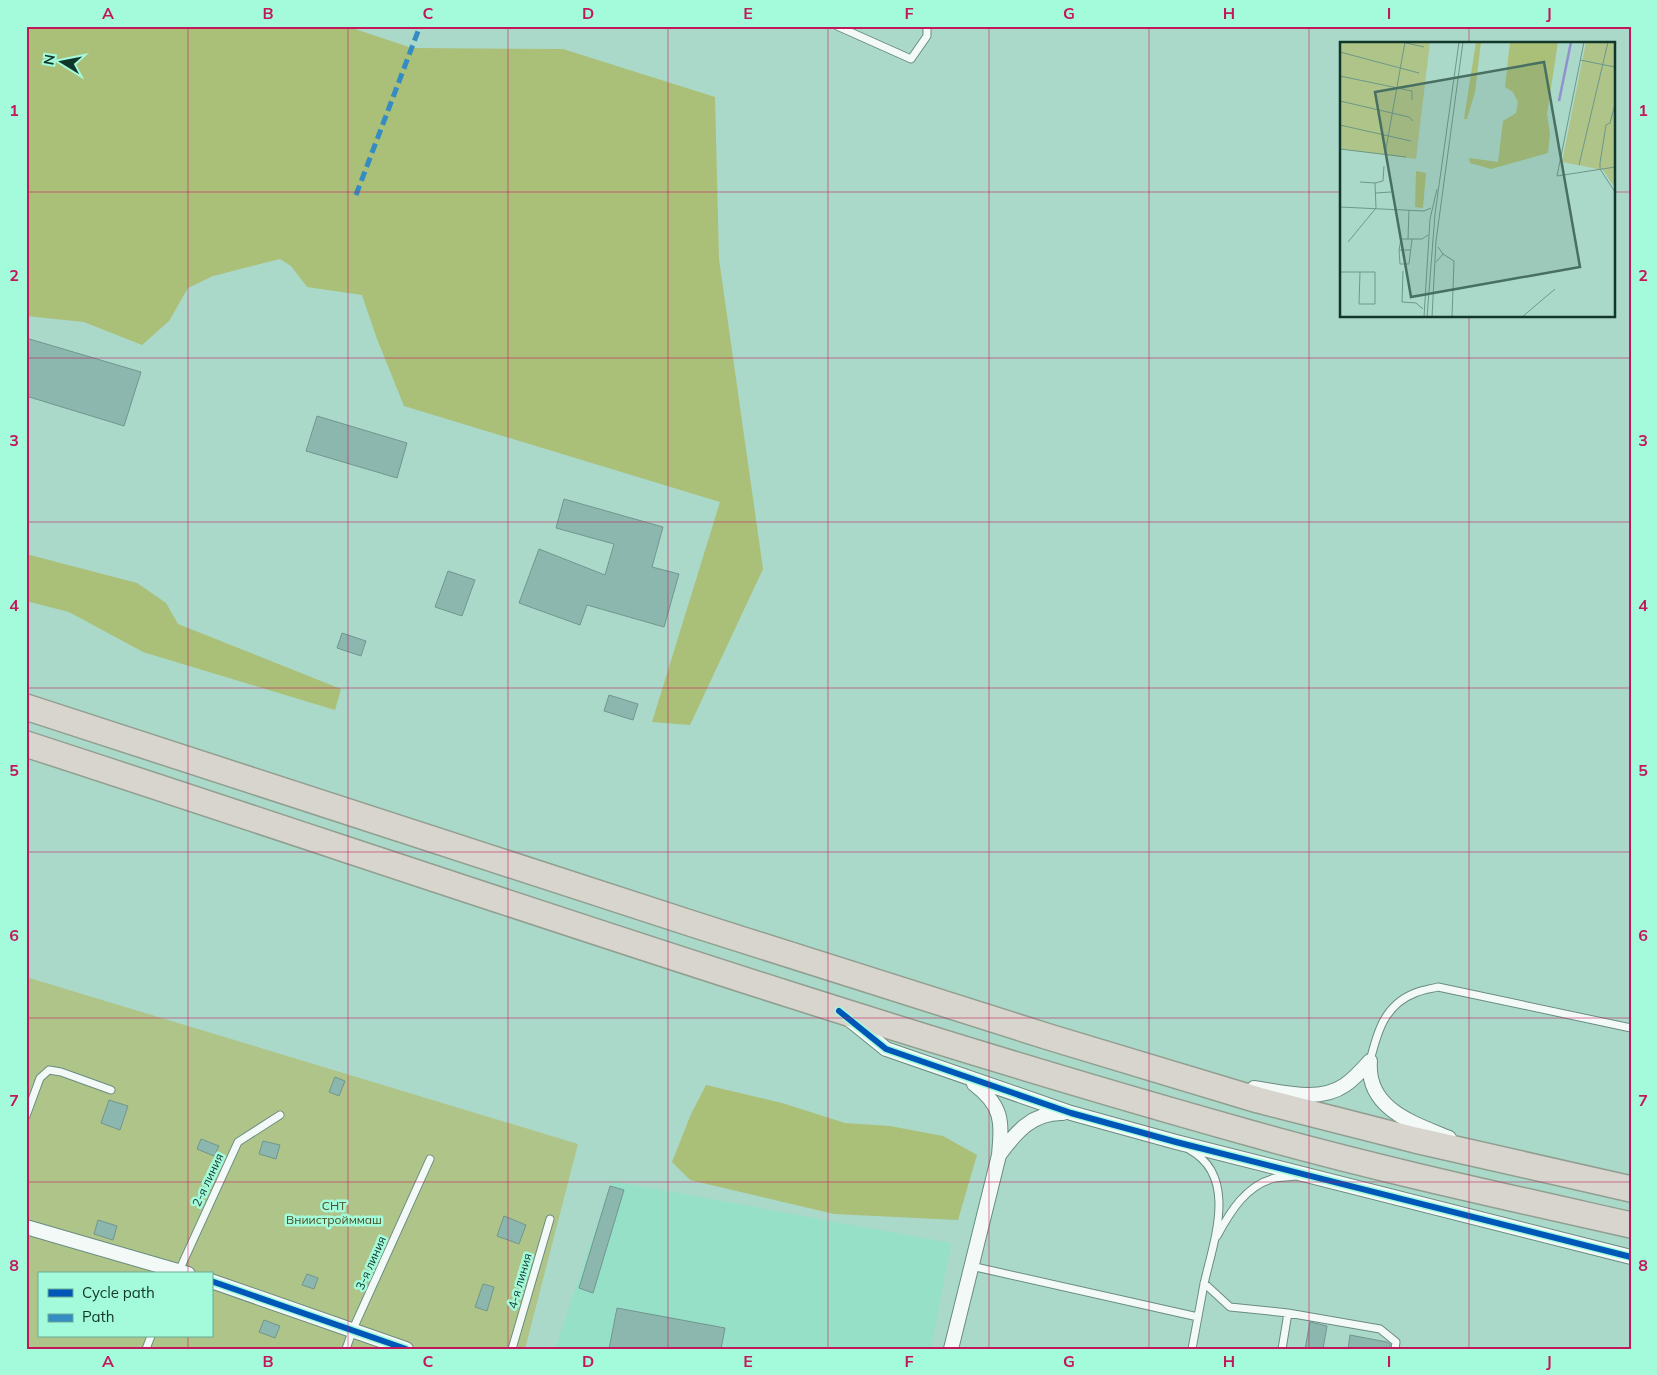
<svg xmlns="http://www.w3.org/2000/svg" width="1657" height="1375" viewBox="0 0 1657 1375" font-family="Mulish,sans-serif">
	<style>
		.built { fill: #96e0c7 }
		.green { fill: #afc488; fill-rule: evenodd }
		.forest { fill: #aabf78 }
		.building { fill: #8bb7af; stroke: #72968e }
		.lines { fill: none; stroke-linecap: round; stroke-linejoin: round }
		.lane-casing { stroke: #6a8c81; stroke-width: 9 }
		.street-casing { stroke: #6a8c81; stroke-width: 16 }
		.highway-casing { stroke: #919e90; stroke-width: 28 }
		.lane { stroke: #f2f9f7; stroke-width: 7 }
		.street { stroke: #f2f9f7; stroke-width: 14 }
		.highway { stroke: #d7d5cd; stroke-width: 25 }
		.quiet { stroke: #348cc2; stroke-width: 5; stroke-dasharray: 10 5; stroke-linecap: butt }
		.cycleway-casing { stroke: #a4fbdc; stroke-width: 9 }
		.cycleway { stroke: #0057b8; stroke-width: 6 }
		.grid { fill: none; stroke: #c2185b; stroke-width: 1; stroke-opacity: 0.55 }
		.labels { text-anchor: middle; stroke-width: 5; stroke-linejoin: round; paint-order: stroke }
		.street-label { font-size: 12px; fill: #11362a; stroke: #a4fbdc }
		.park-label { font-size: 12px; fill: #4d4d1f; stroke: #a4fbdc }
		.inset-river { fill: none; stroke: #9092ce; stroke-width: 2.5 }
		.inset-road { fill: none; stroke: #6d9889; stroke-width: 1 }
		.view { fill: #476f62; fill-opacity: 0.15; stroke: #476f62; stroke-width: 2.5 }
		.inset-edge { fill: none; stroke: #11362a; stroke-width: 2.5 }
		.neatline { fill: none; stroke: #c2185b; stroke-width: 2 }
		.grid-label { font-size: 16px; text-anchor: middle; font-weight: bold; fill: #c2185b }
	</style>
	<rect width="100%" height="100%" fill="#abd9c9"/>
	<path class="built" d="M612,1181L951,1243L931,1349H555Z"/>
	<path class="green" d="M26,977L578,1144L525,1349H26ZM39,1274H211V1336H39Z"/>
	<path class="forest" d="M26,26H346L412,48L563,49L715,97L719,259L763,569L690,725L652,722L720,502L404,406L377,339L362,295L307,287L291,266L280,259L213,276L188,288L169,321L142,345L84,322L26,316Z
		M26,554L137,583L166,603L178,624L341,689L335,710L143,652L69,612L26,601Z
		M706,1085L782,1103L845,1123L890,1126L943,1136L977,1155L958,1220L834,1214L690,1180L672,1162L691,1114Z"/>
	<path class="building" d="M26,338L141,372L124,426L26,396Z
		M317,416L407,443L397,478L306,451Z
		M564,499L663,527L652,567L679,574L664,627L587,605L580,625L519,603L539,549L605,575L614,544L556,528Z
		M448,571L475,580L462,616L435,607Z
		M342,633L366,641L361,656L337,648Z
		M609,695L638,704L633,720L604,711Z
		M335,1077L345,1081L339,1096L329,1092Z
		M109,1100L128,1106L120,1130L101,1123Z
		M201,1139L219,1146L214,1156L197,1149Z
		M263,1141L280,1145L276,1159L259,1154Z
		M610,1186L624,1190L593,1293L579,1288Z
		M504,1216L526,1225L519,1244L497,1236Z
		M98,1220L117,1226L113,1240L94,1234Z
		M307,1274L318,1278L314,1289L302,1285Z
		M483,1284L494,1287L487,1311L475,1307Z
		M617,1308L725,1328L721,1349H609Z
		M264,1320L280,1326L275,1338L259,1332Z
		M1310,1322L1327,1326L1323,1349H1305Z
		M1350,1335L1387,1342L1390,1344V1349H1348Z"/>
	<g class="lines">
		<g class="lane-casing">
			<path id="lane" d="M837,26L911,59L927,36V26
				M1370,1061C1377,1033 1384,1005 1415,993C1422,990 1430,989 1438,987L1631,1028
				M26,1116L40,1078L49,1070L61,1072L111,1090
				M1190,1150C1239,1177 1213,1243 1204,1284C1200,1306 1196,1327 1192,1349
				M1217,1236C1230,1212 1246,1185 1275,1178C1281,1177 1289,1177 1295,1176
				M971,1266L1198,1317
				M178,1273L238,1142L280,1115
				M1204,1283L1230,1307L1288,1313L1380,1329L1396,1342L1395,1349
				M146,1349L151,1336
				M346,1349L353,1329L430,1159
				M512,1349L550,1219
				M1282,1349L1288,1313"/>
		</g>
		<g class="street-casing">
			<path id="street" d="M850,1020L886,1049L1071,1113L1176,1142L1631,1257
				M1254,1088C1282,1092 1319,1103 1345,1085C1354,1079 1362,1070 1370,1061C1366,1109 1413,1123 1449,1138
				M999,1155C1016,1132 1033,1112 1063,1113
				M26,1227L188,1274
				M211,1281L406,1349
				M951,1349L999,1155C1002,1121 1003,1106 974,1084"/>
		</g>
		<g class="highway-casing">
			<path id="highway" d="M26,707L696,925L1049,1037L1258,1100L1415,1140L1631,1189
				M26,744C432,876 835,1017 1246,1132C1373,1168 1502,1196 1631,1225"/>
		</g>
		<use href="#lane" class="lane"/>
		<use href="#street" class="street"/>
		<use href="#highway" class="highway"/>
		<path class="quiet" d="M356,195L420,26"/>
		<g class="cycleway-casing">
			<path id="cycleway" d="M839,1011L886,1049L1071,1113L1176,1142L1631,1257
				M211,1281L406,1349"/>
		</g>
		<use href="#cycleway" class="cycleway"/>
	</g>
	<path class="grid" d="M188,26V1274M348,26V1349M508,26V1349M668,26V1349M828,26V1349M989,26V1349M1149,26V1349M1309,26V1349M1469,26V44M26,192H1341M1613,192H1631M1469,316V1349M26,358H1631M26,522H1631M26,688H1631M26,852H1631M26,1018H1631M26,1182H1631M188,1336V1349"/>
	<g class="labels">
		<g class="street-label">
			<text transform="translate(208 1180) rotate(-65)" y="4">2-я линия</text>
			<text transform="translate(371 1263) rotate(-66)" y="4">3-я линия</text>
			<text transform="translate(520 1281) rotate(-74)" y="4">4-я линия</text>
		</g>
		<g class="park-label">
			<text x="334" y="1210">СНТ<tspan x="334" dy="14">Вниистройммаш</tspan></text>
		</g>
	</g>
	<g transform="translate(1340 42)">
		<rect width="275" height="275" fill="#abd9c9"/>
		<path d="M0,0H90L76,117L0,107ZM246,0H275V146L263,128L222,120Z" fill="#afc488"/>
		<path d="M136,0H141L135,50L127,77H124ZM170,0H218L207,72L210,91L208,111L151,127L130,121L129,116L158,120L163,79L176,71L178,60L173,50L165,45ZM76,129L86,131L83,166L75,165Z" fill="#aabf78"/>
		<path class="inset-river" d="M219,59L231,0"/>
		<path class="inset-road" d="M62,0L84,5M244,0L217,134L275,125M0,10L79,31M240,18L275,25M0,34L72,49V58M0,59L69,75L73,79M275,62L270,81L266,83L260,121V127L275,150M0,83L71,99M0,107L66,115M45,112L65,0M239,123L268,0M35,141L43,139L44,124M36,151L51,150M0,165L84,169L91,166M68,197L69,168M8,200L36,166L35,141L20,140M59,208L60,222H69L72,197M70,208H59L61,197H82L88,193M103,212L114,219L112,275M96,220L103,212L98,205M63,229L62,260L76,261L83,267M0,230H35V262H19L20,230M84,275L90,177L97,147M87,275L95,172L119,0M92,275L96,199L123,0M182,275L215,247"/>
		<path class="view" d="M204,20L240,225L71,255L35,50Z"/>
		<rect width="275" height="275" class="inset-edge"/>
	</g>
	<rect width="1657" height="1375" fill="none" stroke="#a4fbdc" stroke-width="55"/>
	<rect x="38" y="1272" width="175" height="65" fill="#a4fbdc" stroke="#69ac95"/>
	<rect x="48" y="1289" width="25" height="8" fill="#0057b8" stroke="#69ac95"/>
	<text x="82" y="1298" font-size="15" fill="#11362a">Cycle path</text>
	<rect x="48" y="1314" width="25" height="8" fill="#348cc2" stroke="#69ac95"/>
	<text x="82" y="1322" font-size="15" fill="#11362a">Path</text>
	<g transform="translate(62 62) rotate(280)" stroke="#a4fbdc" stroke-width="4" paint-order="stroke">
	<path d="M0-4L9 19L0 12L-9 19Z" fill="#11362a"/>
	<text y="-8" font-size="14" font-weight="bold" text-anchor="middle" fill="#11362a">N</text>
	</g>
	<rect x="28" y="28" width="1602" height="1320" class="neatline"/>
	<g class="grid-label">
		<text x="108" y="19">A</text>
		<text x="268" y="19">B</text>
		<text x="428" y="19">C</text>
		<text x="588" y="19">D</text>
		<text x="748" y="19">E</text>
		<text x="909" y="19">F</text>
		<text x="1069" y="19">G</text>
		<text x="1229" y="19">H</text>
		<text x="1389" y="19">I</text>
		<text x="1549" y="19">J</text>
		<text x="14" y="116">1</text>
		<text x="1643" y="116">1</text>
		<text x="14" y="281">2</text>
		<text x="1643" y="281">2</text>
		<text x="14" y="446">3</text>
		<text x="1643" y="446">3</text>
		<text x="14" y="611">4</text>
		<text x="1643" y="611">4</text>
		<text x="14" y="776">5</text>
		<text x="1643" y="776">5</text>
		<text x="14" y="941">6</text>
		<text x="1643" y="941">6</text>
		<text x="14" y="1106">7</text>
		<text x="1643" y="1106">7</text>
		<text x="14" y="1271">8</text>
		<text x="1643" y="1271">8</text>
		<text x="108" y="1367">A</text>
		<text x="268" y="1367">B</text>
		<text x="428" y="1367">C</text>
		<text x="588" y="1367">D</text>
		<text x="748" y="1367">E</text>
		<text x="909" y="1367">F</text>
		<text x="1069" y="1367">G</text>
		<text x="1229" y="1367">H</text>
		<text x="1389" y="1367">I</text>
		<text x="1549" y="1367">J</text>
	</g>
</svg>
